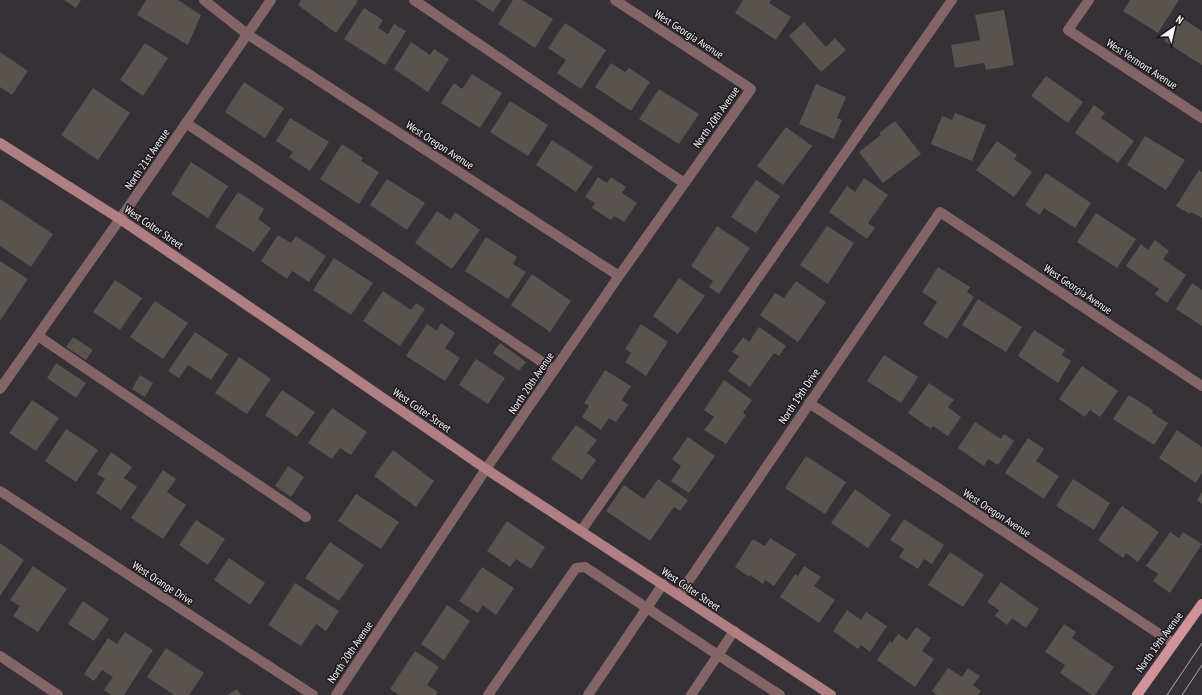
<svg xmlns="http://www.w3.org/2000/svg" width="1202" height="695" viewBox="0 0 1202 695" font-family="'PT Sans Narrow',sans-serif">
	<style>
		.building { fill: #59534f }
		.lines { fill: none; stroke-linecap: round; stroke-linejoin: round }
		.lane { stroke: #836467; stroke-width: 10 }
		.street { stroke: #836467; stroke-width: 10 }
		.secondary { stroke: #af7f84; stroke-width: 10 }
		.primary { stroke: #d1939a; stroke-width: 10 }
		.tram { stroke: #acaaad; stroke-width: 1 }
		.labels { text-anchor: middle; stroke-width: 3; stroke-linejoin: round; paint-order: stroke }
		.street-label { font-size: 11px; fill: #f6f4f7; stroke: #1b191c }
	</style>
	<rect width="100%" height="100%" fill="#353136"/>
	<path class="building" d="M64,0H81L76,8Z
		M146,0H178L201,15L188,45L137,15Z
		M301,0H356L358,1L336,33L298,5Z
		M475,0H501L493,12Z
		M513,0H522L553,19L535,48L498,24Z
		M743,0H771L769,3L791,17L776,40L735,13Z
		M1130,0H1179L1158,33L1123,11Z
		M364,8L383,20L378,28L388,34L394,24L406,31L385,65L344,39Z
		M1004,10L1014,65L986,70L984,63L955,68L951,45L980,40L975,15Z
		M1180,17L1202,31V65L1164,41Z
		M804,22L826,47L835,38L846,50L821,72L789,36Z
		M565,23L606,50L581,89L557,73L566,60L548,48Z
		M411,42L430,55L434,49L449,59L428,92L394,69Z
		M145,43L168,58L143,96L120,80Z
		M0,52L28,71L12,95L0,87Z
		M611,63L625,72L629,68L650,82L631,111L595,87Z
		M472,74L502,93L480,128L441,103L454,83L462,89Z
		M1046,76L1083,102L1068,123L1031,96Z
		M244,82L284,108L265,138L225,112Z
		M816,84L846,97L837,118L842,120L834,139L799,124Z
		M93,88L130,113L98,160L61,135Z
		M659,89L699,114L679,144L639,119Z
		M510,101L548,125L528,156L490,132Z
		M1094,105L1105,113L1101,118L1134,141L1118,163L1075,133Z
		M955,113L986,125L972,161L931,144L942,116L952,120Z
		M290,118L329,142L310,171L289,157L293,152L276,141Z
		M895,121L921,154L883,183L859,152L881,135L879,133Z
		M786,127L812,146L783,185L757,166Z
		M1145,136L1185,160L1166,190L1127,165Z
		M552,140L593,167L576,192L536,165Z
		M997,141L1017,155L1014,159L1032,172L1014,197L976,170Z
		M342,144L363,158L361,161L379,172L359,204L320,179Z
		M191,162L228,186L208,218L171,194Z
		M1199,170L1202,172V218L1191,212L1190,214L1176,206Z
		M1046,173L1091,203L1075,228L1044,208L1040,215L1025,205Z
		M598,177L607,183L611,177L626,187L622,193L637,203L624,222L614,216L611,220L592,208L595,203L585,197Z
		M864,178L888,195L868,223L875,228L867,239L829,212L847,186L855,192Z
		M387,179L425,203L407,230L370,205Z
		M756,180L780,196L756,233L731,217Z
		M238,192L264,209L258,219L271,228L254,252L215,227Z
		M0,199L53,234L31,267L0,246Z
		M437,211L450,220L455,212L480,230L452,269L415,243Z
		M1096,213L1136,239L1117,268L1077,242Z
		M717,226L750,248L719,294L709,287L713,281L691,266Z
		M827,226L854,243L828,284L800,265Z
		M278,235L291,243L296,236L326,256L309,282L292,271L287,279L261,261Z
		M486,237L517,257L513,264L526,272L508,299L465,271Z
		M1155,240L1169,251L1163,259L1186,275L1167,303L1155,294L1159,289L1126,266L1141,244L1148,250Z
		M334,258L373,283L351,315L313,290Z
		M0,261L28,279L0,321Z
		M938,267L970,287L967,292L974,297L947,339L923,324L937,302L922,292Z
		M532,274L571,301L550,332L511,305Z
		M679,278L705,296L678,334L653,316Z
		M115,280L142,298L120,330L93,312Z
		M796,281L826,302L798,342L760,315L775,293L784,298Z
		M1192,283L1202,290V326L1176,309Z
		M383,291L411,310L416,303L425,309L400,346L363,321Z
		M978,299L1022,327L1006,352L962,325Z
		M155,301L188,323L163,359L130,337Z
		M441,323L455,333L445,348L460,358L445,381L406,356L427,324L437,331Z
		M641,324L668,342L646,376L625,362L631,353L625,349Z
		M759,327L786,346L779,356L774,353L750,387L728,371L739,356L732,352L743,337L749,342Z
		M1034,330L1065,350L1062,355L1071,361L1058,383L1018,356Z
		M195,332L228,354L211,380L188,365L179,378L168,371Z
		M73,337L93,350L86,360L66,347Z
		M500,343L526,362L519,371L493,353Z
		M884,355L918,377L901,403L867,381Z
		M239,357L271,379L247,414L215,393Z
		M476,359L505,378L488,404L459,385Z
		M56,363L86,383L76,398L47,378Z
		M1082,366L1118,391L1100,417L1090,410L1085,417L1059,399Z
		M605,370L631,386L622,400L628,405L616,422L609,418L601,430L582,417L589,406L584,403Z
		M140,375L153,383L145,397L132,389Z
		M724,380L752,400L743,413L746,415L726,444L704,430L714,417L704,410Z
		M929,383L954,400L948,407L961,417L948,436L933,426L931,429L908,413Z
		M282,390L315,412L297,437L265,415Z
		M1129,395L1153,410L1152,413L1168,423L1154,445L1113,419Z
		M32,400L59,418L36,451L9,433Z
		M332,408L367,432L351,455L340,448L332,459L308,443Z
		M975,422L1001,439L1004,434L1014,441L998,465L988,459L984,466L958,448Z
		M576,425L597,440L587,453L596,460L582,480L551,459Z
		M66,429L98,450L76,482L45,461Z
		M1177,430L1202,447V473L1196,483L1159,458Z
		M688,437L715,456L689,493L671,481L681,466L672,459Z
		M1028,438L1044,449L1036,461L1059,476L1044,499L1005,473Z
		M393,450L434,481L416,507L374,476Z
		M111,452L132,467L124,478L137,487L121,510L96,493L105,479L97,474Z
		M806,456L846,482L825,514L785,488Z
		M288,466L304,477L291,497L275,486Z
		M163,470L176,479L167,492L186,505L163,539L131,518Z
		M658,479L688,500L680,511L674,507L650,541L606,511L624,485L644,499Z
		M1073,479L1110,503L1094,530L1056,506Z
		M855,489L891,515L868,548L831,523Z
		M1202,492V504L1197,500Z
		M356,494L399,522L381,549L338,521Z
		M1122,506L1159,532L1138,562L1126,553L1123,558L1098,540Z
		M904,519L944,545L932,564L924,559L918,569L899,557L904,549L890,540Z
		M196,520L225,539L208,565L179,545Z
		M507,521L545,547L531,569L516,559L510,567L487,551Z
		M1170,532L1179,538L1183,532L1202,544L1170,593L1153,581L1158,574L1146,566Z
		M770,538L796,554L774,586L765,580L763,584L750,575L749,577L735,567L753,539L765,546Z
		M330,542L364,565L339,601L305,578Z
		M0,543L24,560L0,596Z
		M950,552L984,575L963,607L928,585Z
		M229,558L265,583L250,605L214,580Z
		M33,566L67,589L38,632L13,616L20,606L10,600Z
		M804,566L821,577L814,586L835,600L819,623L780,597L795,574L798,576Z
		M482,567L514,588L496,615L483,605L478,613L459,601Z
		M1001,582L1039,609L1026,628L1012,618L1007,625L995,616L999,610L987,602Z
		M295,583L339,611L326,631L316,624L301,646L268,625Z
		M83,601L109,619L94,641L68,624Z
		M447,605L470,621L444,660L421,644Z
		M847,610L861,620L866,612L887,626L870,652L861,645L858,649L833,631Z
		M1064,624L1076,632L1072,638L1114,667L1095,695H1092L1060,673L1065,665L1045,652Z
		M916,627L931,638L922,651L934,659L915,687L877,660L890,641L892,643L898,634L907,640Z
		M125,632L153,650L124,695H111L104,690L113,677L102,670L94,681L84,674L108,638L117,644Z
		M166,648L204,673L189,695H174L147,677Z
		M415,651L439,667L427,685L438,692L436,695H399L390,689Z
		M948,668L962,677L968,668L980,676L973,685L981,691L978,695H937L932,691Z
		M237,689L241,695H227Z"/>
	<g class="lines">
		<path class="lane" d="M204,0L247,34
			M414,0L684,183
			M186,123L554,370
			M38,336L306,517
			M581,531L952,0
			M0,656L58,695
			M488,695L576,568L585,567L718,655L734,631
			M588,695L663,584
			M691,695L718,655L780,695"/>
		<path class="street" d="M1089,0L1068,30L1202,118
			M247,34L619,276
			M0,389L120,219L271,0
			M809,403L1173,643
			M0,491L313,695
			M679,595L940,212L1202,386
			M336,695L486,469L619,276L751,89L615,0"/>
		<path class="secondary" d="M0,143L120,219L335,365L486,469L831,695"/>
		<path class="primary" d="M1137,695L1202,604"/>
		<path class="tram" d="M1167,695L1202,643
			M1182,695L1202,665"/>
	</g>
	<g class="labels">
		<g class="street-label">
			<text transform="translate(689 34) rotate(33)" y="4">West Georgia Avenue</text>
			<text transform="translate(1142 64) rotate(33)" y="4">West Vermont Avenue</text>
			<text transform="translate(716 117) rotate(-55)" y="4">North 20th Avenue</text>
			<text transform="translate(440 145) rotate(33)" y="4">West Oregon Avenue</text>
			<text transform="translate(147 159) rotate(-56)" y="4">North 21st Avenue</text>
			<text transform="translate(154 227) rotate(34)" y="4">West Colter Street</text>
			<text transform="translate(1078 289) rotate(34)" y="4">West Georgia Avenue</text>
			<text transform="translate(531 383) rotate(-56)" y="4">North 20th Avenue</text>
			<text transform="translate(799 396) rotate(-56)" y="4">North 19th Drive</text>
			<text transform="translate(422 410) rotate(35)" y="4">West Colter Street</text>
			<text transform="translate(997 513) rotate(33)" y="4">West Oregon Avenue</text>
			<text transform="translate(163 583) rotate(33)" y="4">West Orange Drive</text>
			<text transform="translate(691 589) rotate(34)" y="4">West Colter Street</text>
			<text transform="translate(1159 642) rotate(-54)" y="4">North 19th Avenue</text>
			<text transform="translate(350 652) rotate(-56)" y="4">North 20th Avenue</text>
		</g>
	</g>
	<g transform="translate(1174 28) rotate(34)" stroke="#1b191c" stroke-width="3" paint-order="stroke">
	<path d="M0-3L7 15L0 10L-7 15Z" fill="#f6f4f7"/>
	<text y="-6" font-size="11" font-weight="bold" text-anchor="middle" fill="#f6f4f7">N</text>
	</g>
</svg>
